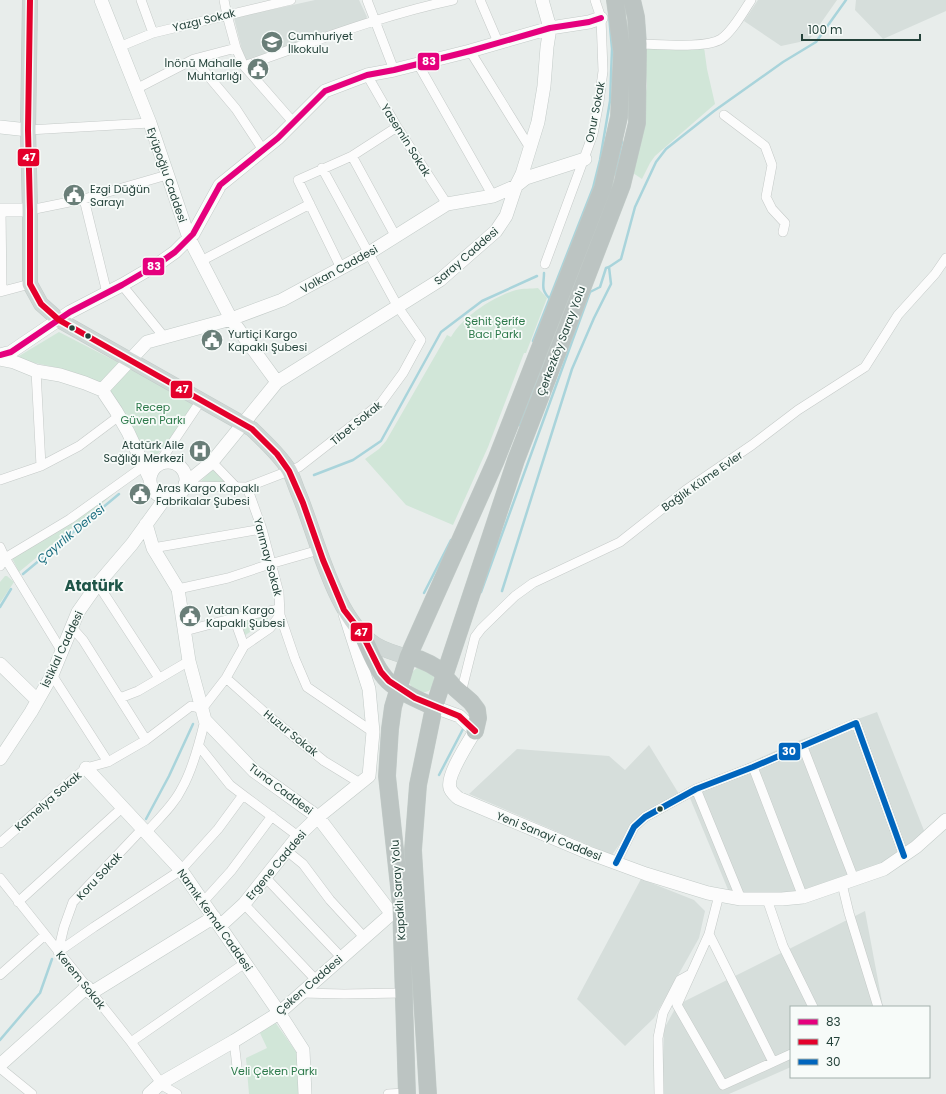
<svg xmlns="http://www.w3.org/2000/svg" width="946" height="1094" viewBox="0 0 946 1094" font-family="Poppins,sans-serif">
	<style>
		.built { fill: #d6dedb }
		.green { fill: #d1e6d8 }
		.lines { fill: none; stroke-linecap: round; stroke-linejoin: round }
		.stream { stroke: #a9d4db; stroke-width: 2.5 }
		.street-casing { stroke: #c5cac8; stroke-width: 10 }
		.secondary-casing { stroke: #c3cbc8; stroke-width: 14 }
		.primary-casing { stroke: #c3ccc9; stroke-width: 16 }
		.highway-casing { stroke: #c3ccc9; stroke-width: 18 }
		.street { stroke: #fcfcfc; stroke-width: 9 }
		.secondary { stroke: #fcfcfc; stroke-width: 13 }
		.primary { stroke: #cfd7d5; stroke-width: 15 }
		.highway { stroke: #bcc4c2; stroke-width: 17 }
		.bus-1-casing { stroke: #f7fbf9; stroke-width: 9 }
		.bus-2-casing { stroke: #f7fbf9; stroke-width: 9 }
		.bus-3-casing { stroke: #f7fbf9; stroke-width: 9 }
		.bus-1 { stroke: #e5007d; stroke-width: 6 }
		.bus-2 { stroke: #e4002b; stroke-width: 6 }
		.bus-3 { stroke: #0065bd; stroke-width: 6 }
		.bus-dot { fill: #24423a; stroke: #f7fbf9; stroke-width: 1.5 }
		.labels { text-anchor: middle; stroke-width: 3.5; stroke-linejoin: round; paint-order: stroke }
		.street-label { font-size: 11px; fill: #24423a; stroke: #f7fbf9 }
		.poi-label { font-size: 11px; fill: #24423a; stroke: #f7fbf9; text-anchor: start }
		.park-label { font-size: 11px; fill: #2d7a4b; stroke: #f7fbf9 }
		.water-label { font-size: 12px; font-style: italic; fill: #1c6f80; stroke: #f7fbf9 }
		.district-label { font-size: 15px; font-weight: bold; fill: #1f5548; stroke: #f7fbf9 }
		.line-badge { stroke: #f7fbf9; stroke-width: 1.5 }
		.badge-label { font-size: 11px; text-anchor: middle; font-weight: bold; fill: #fff }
	</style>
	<rect width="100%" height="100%" fill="#e8edeb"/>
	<path class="built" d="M315,0H359L367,17L364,21L245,62L234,18Z
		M758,0H837L809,40L781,46L744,21Z
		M856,0H946V11L883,39L855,10Z
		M877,712L925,833L895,859L808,893L729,892L687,791L795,742Z
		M649,745L679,794L640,815L612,855L469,794L517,749L609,756L625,770Z
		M641,879L694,900L705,911L699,938L654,1018L625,1046L577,999Z
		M865,911L883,1007H791V1067L729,1094H662L664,1029L677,1005Z"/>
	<path class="green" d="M704,47L707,69L715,104L655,156L650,163L642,179L633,173L647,86L644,49Z
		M538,288L547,298L526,353H524L488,447L453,525L406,505L365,459L379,449L386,441L447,335L451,337C462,317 494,296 516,290C523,288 531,289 538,288Z
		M59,332L121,364L102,383L59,368L20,360L19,356Z
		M129,367L194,405L168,443L154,458L145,443L139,447L107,388Z
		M211,471H216L227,484H201V481Z
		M115,488L117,491L19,572L12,558Z
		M5,576H7L14,582L0,603V582Z
		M263,616L268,618V620L244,636L238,623Z
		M418,667L433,674C436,682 432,694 422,692C419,692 415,690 412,688L409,682L412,672Z
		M275,1022L297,1053L299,1094H249L246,1058L267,1048L260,1033Z"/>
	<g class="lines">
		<path class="stream" d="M628,103L629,86
			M615,174L622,142
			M544,273C544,285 540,289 550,299
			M533,341L593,188L600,160L610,101L612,49L609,15
			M520,425L563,313
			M314,475L353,460L381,441L441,332L482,301L537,276
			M23,574L119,494
			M502,591L572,369L594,318L611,284L609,267
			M481,592L590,292L600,287L606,268L609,267L621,259L635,207L656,162L666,149L714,111L783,62L816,42L846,0
			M424,593L451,540
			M0,607L11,589
			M439,775L463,729
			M146,819L169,776L193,724
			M0,1040L40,993L52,959"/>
		<g class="street-casing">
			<path id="street" d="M141,0L153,33
				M224,0L227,15L236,48L244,66L293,122
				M367,0L394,70
				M480,0L498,42
				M638,44C657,44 706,49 721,39C732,32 744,11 751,0
				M119,47L153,33L291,0
				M470,51L530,148
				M194,59L236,109L263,150
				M418,64L493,196
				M244,66C313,42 382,15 453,0
				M367,75L397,127L447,204
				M136,89L194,59L236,48
				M724,115L765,146L772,165L766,197L772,209L785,223L783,232
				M28,130L150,123
				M352,156L396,237
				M84,199L107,293
				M1,210L2,291
				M30,210L84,199L167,175
				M201,261L310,204
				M545,264L593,134L599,102L603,71L601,18L595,0
				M341,268L298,180L352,156L397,127
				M122,285L165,338
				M0,292L30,284
				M36,371L41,466
				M212,462L236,487
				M157,466L202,399
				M0,480L41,466L79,446L119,416
				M185,486L247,487L299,467L381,403L403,373L421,340L398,307L322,168
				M247,487L262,529L279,593L280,615L295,659L307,687L373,732
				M0,547L5,558L61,650
				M153,548L262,529
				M0,566L5,558L70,519L144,466
				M97,585L101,589L159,678
				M178,589L228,578L270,564L319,550
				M234,618L244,646
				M71,628L75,631L83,640L146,740
				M185,631L234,618L279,609
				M52,675L108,762
				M226,678L271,718L324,761L360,783
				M461,693L475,637L481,629L515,596L533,583L620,542L686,490L752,445L798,410L865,367L898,315L935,274L946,258
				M120,698L138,691L189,661
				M199,746L230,785L243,795L298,836
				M803,747L854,879
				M753,767L803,897
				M696,789L741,899
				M147,832C159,818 174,805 182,788C193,769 200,741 205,720
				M0,843L86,768L108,762L146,740L191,706L202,709L226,678L244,646L270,628L280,615
				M287,851L303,864L330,900L364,937
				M616,863L634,827L645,817L696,789L753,767L856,723L904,856
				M265,877L341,957
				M0,878L131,1042L158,1079L165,1087L177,1094
				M842,884L849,913L878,1007
				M719,895L709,934L677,1005L723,1085L791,1054
				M767,899L783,946L813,1007
				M18,902L123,807
				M203,902L231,871L272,816
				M244,904L316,980
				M709,934L773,1062
				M58,952L94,927L181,870L218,829L243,795
				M58,952L64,927L73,902L143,828
				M0,975L45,935
				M301,993L344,994L403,993
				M234,1041L237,1067
				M131,1042L245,963
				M0,1068L32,1094
				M388,1094L407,1093
				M659,1094L658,1038L663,1013L680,980L691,974"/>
		</g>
		<g class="secondary-casing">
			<path id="secondary" d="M101,0L150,123L189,238L231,319L277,382
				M0,127L28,130
				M0,210H30
				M0,355L11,352L70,312L122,285L158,264L175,252L193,234L220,185L278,138L325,91L367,75L394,70L470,51L550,28L589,22L601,18
				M0,359L14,362L36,371L60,375L85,383L102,390L116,411L128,432L150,479
				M102,390L147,342L231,319L282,300L369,253L447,204L493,196L516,186L526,178L585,159
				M150 480a18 18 0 1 1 36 0a18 18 0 1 1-36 0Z
				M185,484L212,462L277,382L440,280L496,231L506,216L516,186L522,174L538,122L544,86L547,47L550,28L542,0
				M146,524L153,548L178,589L189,661L205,720L254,771L318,817L391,913
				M0,664L37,700
				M434,707L459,716L475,731C468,743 446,776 450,788C451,792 455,795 458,798L589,853L646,874L708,893L741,899H782L803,897L884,869L916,847L946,820
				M0,759L31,712L52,675L78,612L97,585L132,544L166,497
				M86,768L181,870L276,1008L303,1050L305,1094
				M220,926L244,904L298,836L318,817L369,776L373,732L369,689L345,614
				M91,993L214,917
				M0,1065L87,987
				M149,1094L161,1083L234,1041L279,1013L398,908"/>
		</g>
		<g class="primary-casing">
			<path id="primary" d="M30,0L28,130L30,210V284L41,304L59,320L252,429C265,442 279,454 289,470C293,477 295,485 298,492C317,536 334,619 376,645C386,651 397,654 408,657"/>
		</g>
		<g class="highway-casing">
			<path id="highway" d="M361,632C369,648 375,668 388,681C401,693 419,700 434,707
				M408,657L419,659L430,664L440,670L444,676L455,688L471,702L477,710L478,718L475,731
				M407,1094L401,905L387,776L390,729L393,707L408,657L496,460L603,187L619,117L622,52L615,0
				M428,1094L413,850L418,785L434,707L516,460L622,185L637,123L638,44L636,17L632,0"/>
		</g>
		<use href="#street" class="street"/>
		<use href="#secondary" class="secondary"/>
		<use href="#primary" class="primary"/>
		<use href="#highway" class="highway"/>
		<g class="bus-1-casing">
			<path id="bus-1" d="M0,355L11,352L70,312L122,285L158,264L175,252L193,234L220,185L278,138L325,91L367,75L394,70L470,51L550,28L589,22L601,18"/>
		</g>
		<g class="bus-2-casing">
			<path id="bus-2" d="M30,0L28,130L30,210V284L41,304L59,320L252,429L277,454L289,471L303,503L323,560L344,610L361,632L381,672L389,681L415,698L459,716L475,731"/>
		</g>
		<g class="bus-3-casing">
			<path id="bus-3" d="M616,863L634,827L645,817L696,789L753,767L856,723L904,856"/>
		</g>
		<use href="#bus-1" class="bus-1"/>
		<use href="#bus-2" class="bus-2"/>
		<use href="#bus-3" class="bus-3"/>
	</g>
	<defs>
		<g id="school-disc" transform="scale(1.15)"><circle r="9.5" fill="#697e78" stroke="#f7fbf9"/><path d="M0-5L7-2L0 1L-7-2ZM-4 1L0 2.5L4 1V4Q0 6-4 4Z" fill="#fff"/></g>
		<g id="civic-disc" transform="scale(1.15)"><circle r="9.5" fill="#697e78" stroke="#f7fbf9"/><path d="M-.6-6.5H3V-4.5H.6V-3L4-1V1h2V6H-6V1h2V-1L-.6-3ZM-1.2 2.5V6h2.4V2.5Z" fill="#fff"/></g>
		<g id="hospital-disc" transform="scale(1.15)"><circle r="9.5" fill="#697e78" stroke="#f7fbf9"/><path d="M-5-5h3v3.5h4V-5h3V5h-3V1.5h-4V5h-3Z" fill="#fff"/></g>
	</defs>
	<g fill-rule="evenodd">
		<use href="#school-disc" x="272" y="42"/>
		<use href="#civic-disc" x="258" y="69"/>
		<use href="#civic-disc" x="74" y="195"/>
		<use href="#civic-disc" x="212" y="340"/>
		<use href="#hospital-disc" x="200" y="451"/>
		<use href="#civic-disc" x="140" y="494"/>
		<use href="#civic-disc" x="190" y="616"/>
	</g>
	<g class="bus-dot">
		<circle cx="72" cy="328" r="3.5"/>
		<circle cx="88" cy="336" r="3.5"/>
		<circle cx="660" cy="809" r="3.5"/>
	</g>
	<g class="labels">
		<g class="street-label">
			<text transform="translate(204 20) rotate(-14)" y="4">Yazgı Sokak</text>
			<text transform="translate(595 112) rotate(-79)" y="4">Onur Sokak</text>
			<text transform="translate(406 140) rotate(58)" y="4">Yasemin Sokak</text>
			<text transform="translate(167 175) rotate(71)" y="4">Eyüpoğlu Caddesi</text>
			<text transform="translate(466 256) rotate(-41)" y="4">Saray Caddesi</text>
			<text transform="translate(339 269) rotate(-29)" y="4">Volkan Caddesi</text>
			<text transform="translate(561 341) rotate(-69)" y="4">Çerkezköy Saray Yolu</text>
			<text transform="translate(356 423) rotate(-39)" y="4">Tibet Sokak</text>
			<text transform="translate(702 481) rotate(-35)" y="4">Bağlık Küme Evler</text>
			<text transform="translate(268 557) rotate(75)" y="4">Yarımay Sokak</text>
			<text transform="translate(62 649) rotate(-65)" y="4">İstiklal Caddesi</text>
			<text transform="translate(291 733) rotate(39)" y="4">Huzur Sokak</text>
			<text transform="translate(281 789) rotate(37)" y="4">Tuna Caddesi</text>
			<text transform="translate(48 801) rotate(-41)" y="4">Kamelya Sokak</text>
			<text transform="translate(549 836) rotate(22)" y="4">Yeni Sanayi Caddesi</text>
			<text transform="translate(276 865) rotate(-50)" y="4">Ergene Caddesi</text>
			<text transform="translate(99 876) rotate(-47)" y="4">Koru Sokak</text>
			<text transform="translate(398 890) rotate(-94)" y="4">Kapaklı Saray Yolu</text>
			<text transform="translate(215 920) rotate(55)" y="4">Namık Kemal Caddesi</text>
			<text transform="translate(81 980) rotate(51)" y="4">Kerem Sokak</text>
			<text transform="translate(309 985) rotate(-41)" y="4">Çeken Caddesi</text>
		</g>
		<g class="poi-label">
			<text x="288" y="40">Cumhuriyet<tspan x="288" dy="13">İlkokulu</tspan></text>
			<text x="242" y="67" text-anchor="end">İnönü Mahalle<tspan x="242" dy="13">Muhtarlığı</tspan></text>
			<text x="90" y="193">Ezgi Düğün<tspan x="90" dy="13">Sarayı</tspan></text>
			<text x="228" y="338">Yurtiçi Kargo<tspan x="228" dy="13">Kapaklı Şubesi</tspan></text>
			<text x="184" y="449" text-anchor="end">Atatürk Aile<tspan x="184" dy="13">Sağlığı Merkezi</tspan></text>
			<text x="156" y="492">Aras Kargo Kapaklı<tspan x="156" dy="13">Fabrikalar Şubesi</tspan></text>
			<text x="206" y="614">Vatan Kargo<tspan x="206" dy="13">Kapaklı Şubesi</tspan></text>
		</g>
		<g class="park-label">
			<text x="495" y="325">Şehit Şerife<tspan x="495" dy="13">Bacı Parkı</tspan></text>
			<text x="153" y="411">Recep<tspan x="153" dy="13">Güven Parkı</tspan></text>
			<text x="274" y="1075">Veli Çeken Parkı</text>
		</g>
		<g class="water-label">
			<text transform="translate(71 534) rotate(-40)" y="4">Çayırlık Deresi</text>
		</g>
		<g class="district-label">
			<text x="94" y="591">Atatürk</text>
		</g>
	</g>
	<g class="line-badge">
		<rect x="417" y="52" width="23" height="19" rx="4" fill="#e5007d"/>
		<rect x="17" y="148" width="23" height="19" rx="4" fill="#e4002b"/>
		<rect x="142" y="257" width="23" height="19" rx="4" fill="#e5007d"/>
		<rect x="170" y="380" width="23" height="19" rx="4" fill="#e4002b"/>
		<rect x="350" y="622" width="23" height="20" rx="4" fill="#e4002b"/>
		<rect x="778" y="742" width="23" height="19" rx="4" fill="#0065bd"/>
	</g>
	<g class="badge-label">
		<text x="429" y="65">83</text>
		<text x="29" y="161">47</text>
		<text x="154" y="270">83</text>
		<text x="182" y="393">47</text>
		<text x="361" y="636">47</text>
		<text x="789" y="755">30</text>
	</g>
	<rect x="790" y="1006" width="140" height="72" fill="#f7fbf9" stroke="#a3b1ad"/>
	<rect x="798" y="1019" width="20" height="6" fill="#e5007d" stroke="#a3b1ad"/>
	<text x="826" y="1026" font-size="12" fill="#24423a">83</text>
	<rect x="798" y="1039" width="20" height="6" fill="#e4002b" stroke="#a3b1ad"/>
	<text x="826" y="1046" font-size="12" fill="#24423a">47</text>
	<rect x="798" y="1059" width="20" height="6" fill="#0065bd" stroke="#a3b1ad"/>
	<text x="826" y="1066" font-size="12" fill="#24423a">30</text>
	<path d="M802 34v6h118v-6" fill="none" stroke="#24423a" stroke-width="2"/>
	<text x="808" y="34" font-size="12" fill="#24423a" stroke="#f7fbf9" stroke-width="3" paint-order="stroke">100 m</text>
</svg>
